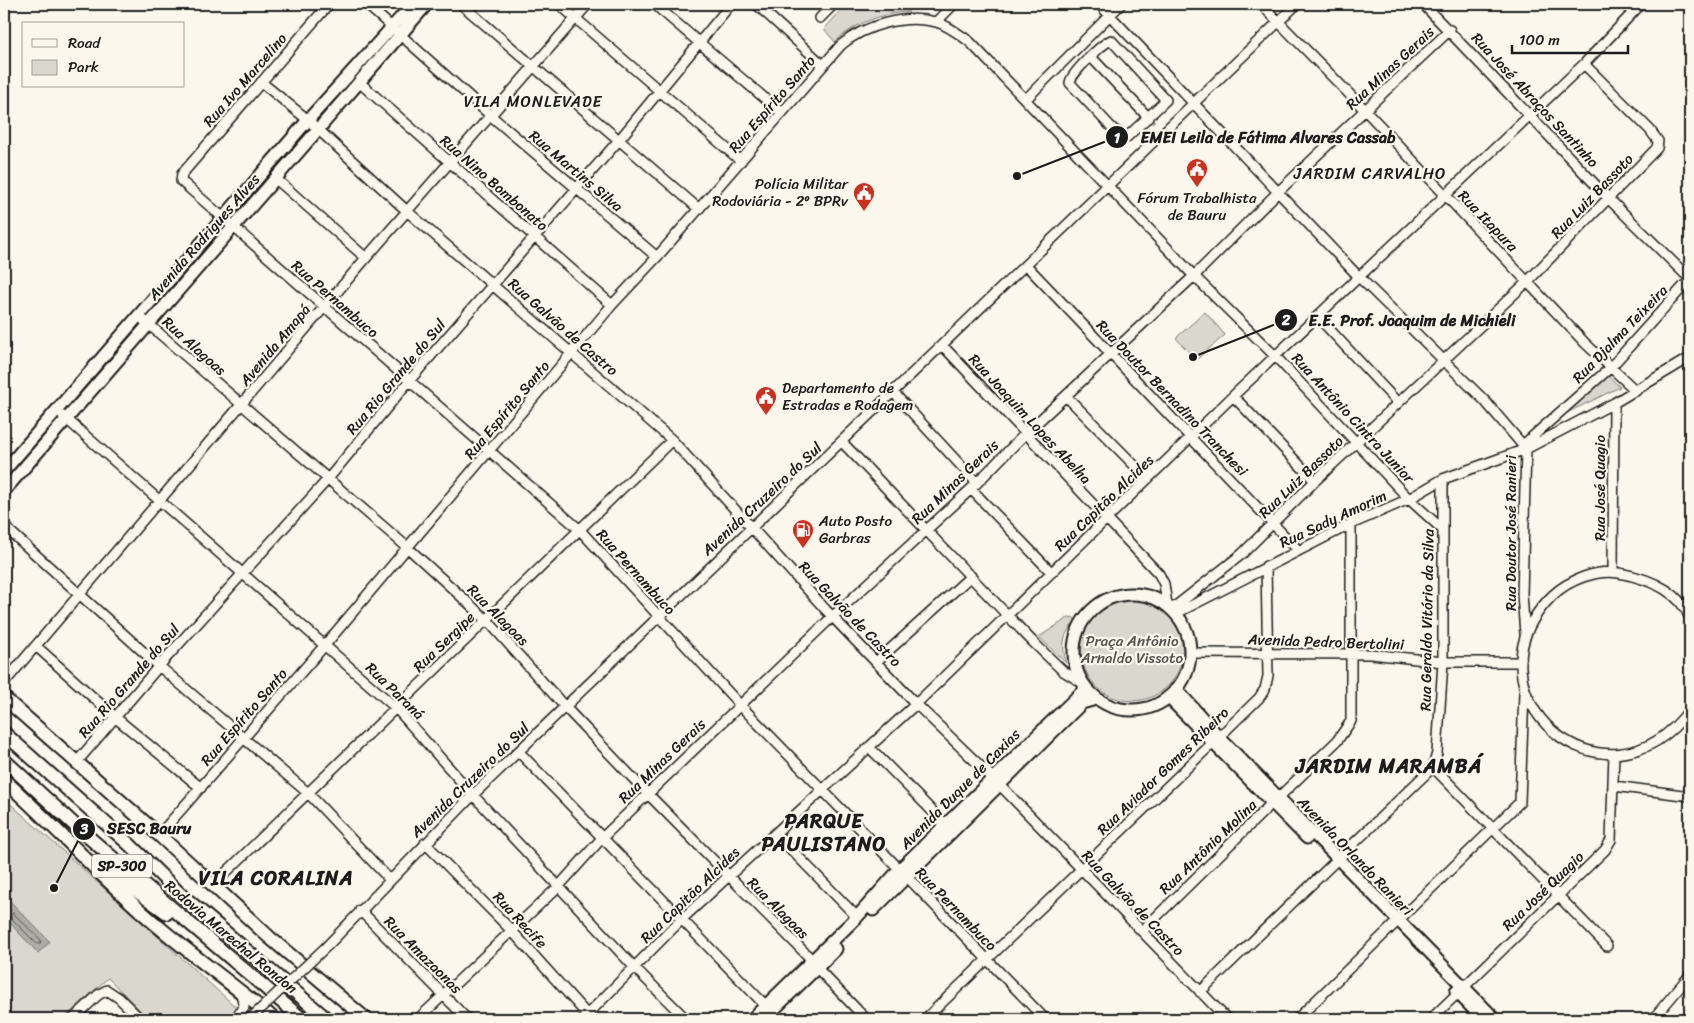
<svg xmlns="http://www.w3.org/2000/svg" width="1694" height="1023" viewBox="0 0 1694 1023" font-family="Sriracha,sans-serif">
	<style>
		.green { fill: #dad7ce; stroke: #7b7a75 }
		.water { fill: #afaca5; stroke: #74726e }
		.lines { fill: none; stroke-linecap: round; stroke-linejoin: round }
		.shore { stroke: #575653; stroke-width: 1 }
		.minor-casing { stroke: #1c1c1c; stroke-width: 12 }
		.major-casing { stroke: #1c1c1c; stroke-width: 15 }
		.highway-casing { stroke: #1c1c1c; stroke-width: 16 }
		.minor { stroke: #fbf7ec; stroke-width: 9 }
		.major { stroke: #fbf7ec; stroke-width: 11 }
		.highway { stroke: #fbf7ec; stroke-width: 12 }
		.minor-bridge-casing { stroke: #1c1c1c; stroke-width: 12; stroke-linecap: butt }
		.minor-bridge { stroke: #fbf7ec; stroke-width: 9 }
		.labels { text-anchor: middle; stroke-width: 4.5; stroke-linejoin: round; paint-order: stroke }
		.shield { fill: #fbf7ec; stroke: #5f5e5a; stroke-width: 1 }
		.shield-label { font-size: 14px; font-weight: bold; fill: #1c1c1c }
		.street-label { font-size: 15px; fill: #1c1c1c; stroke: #fbf7ec }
		.poi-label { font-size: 15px; fill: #1c1c1c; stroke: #fbf7ec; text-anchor: start }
		.park-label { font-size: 15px; fill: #555451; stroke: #fbf7ec }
		.neighbourhood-label { font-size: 16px; letter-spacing: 1px; fill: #1c1c1c; stroke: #fbf7ec }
		.district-label { font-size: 20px; font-weight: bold; letter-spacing: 1px; fill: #1c1c1c; stroke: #fbf7ec }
		.leader { fill: none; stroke: #1c1c1c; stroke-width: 2 }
		.callout-dot { fill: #1c1c1c; stroke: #fbf7ec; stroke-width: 2 }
		.mark-label { font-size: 15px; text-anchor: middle; font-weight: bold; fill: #fff }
		.callout-label { font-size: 16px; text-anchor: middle; font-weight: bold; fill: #1c1c1c; stroke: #fbf7ec; stroke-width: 4.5; stroke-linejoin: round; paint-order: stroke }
	</style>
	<rect width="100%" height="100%" fill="#fbf7ec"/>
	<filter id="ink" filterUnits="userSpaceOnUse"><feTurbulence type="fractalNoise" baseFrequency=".02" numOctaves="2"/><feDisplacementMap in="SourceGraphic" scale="10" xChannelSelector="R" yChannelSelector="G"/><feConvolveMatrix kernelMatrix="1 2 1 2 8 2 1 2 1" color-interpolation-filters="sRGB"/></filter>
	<g filter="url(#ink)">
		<path class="green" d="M847,4H901L909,12C882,13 855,23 835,42L824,29Z
			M1205,312L1225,335L1196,360L1176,338Z
			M1603,371L1620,387L1546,423Z
			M1081 650a51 51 0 1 1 102 0a51 51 0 1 1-102 0Z
			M1073,617L1076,621C1062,635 1062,644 1066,663L1039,637L1068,618Z
			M4,798L238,1009L228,1019H149L108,978L63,1019H4Z"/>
		<path class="water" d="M4,895L50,942L38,953L4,917L8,911L4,906Z"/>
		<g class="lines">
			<path class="shore" d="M13,913L41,940L40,944H37L11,918Z"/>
			<g class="minor-casing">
				<path id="minor" d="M329,4L182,174L181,181L580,530L740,705L1045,1019
					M366,4L490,115L657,257
					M461,4L699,209
					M559,4L741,161
					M654,4L782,113
					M756,4L823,65
					M1099,4L1360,278L1485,401L1526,449L1522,595L1525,634
					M1261,4L1365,110L1585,343L1636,391
					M1423,4L1609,199L1690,279
					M820,18L834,4
					M936,22L954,4
					M1111,40L1166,100L1126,138L1113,129L1070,83C1070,74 1102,44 1111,40Z
					M1091,57L1149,118
					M261,82L308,120L408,212L672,440L826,610L916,704L999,784L1227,1019
					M359,82L612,305
					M1026,99L1121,4
					M275,178L366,258
					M1026,265L1298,550
					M138,315L407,547L487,620L565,707L648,794L813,961
					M1318,317L1398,403
					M942,345L1159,574L1164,584L1167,605
					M893,392L976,482
					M1233,396L1315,481
					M1067,397L1148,479
					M63,416L396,708L473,795L635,968L686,1019
					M842,442L1032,641L1063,671L1081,682
					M1523,445L1611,367L1690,279
					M971,489L1051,572
					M4,526L159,666L308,793L390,880
					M1613,572L1614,403
					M1172,609L1242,554L1315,481L1527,282L1657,148L1658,141L1650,130L1584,64
					M1175,614L1351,524L1409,499L1443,479L1526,449L1614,403L1684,361L1690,362
					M1690,618C1679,590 1646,578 1619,573C1597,569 1569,580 1553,595C1455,690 1605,825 1690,709
					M36,646L116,718L201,788
					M1190,653L1371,654L1443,662H1520
					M876,662L971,576
					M4,683L366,258L588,4
					M870,748L946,825
					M519,752L766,1006
					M76,763L159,666L328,479L409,381L619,140L731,4
					M1433,767L1607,946
					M1614,786L1690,796
					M1278,798L1337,741L1351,721V524
					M776,834L857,917
					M159,835L325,645L612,305L657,257L841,45C865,25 905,14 936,22C948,25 960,35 970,42L1194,276L1276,357L1409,499L1442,529
					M425,843L512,931L591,1019
					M213,885L672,440
					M360,910L467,1019
					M1142,931L1272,803
					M328,945L473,795L1297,4
					M817,968L866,1019
					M1200,992L1433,767L1437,753L1443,662V479
					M73,1019L98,995L107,990L119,998L140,1019
					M234,1019L244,1008L241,993
					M418,1019L559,886L602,838L832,617L971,489L1025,434L1194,276L1278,192L1450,30
					M583,1019L682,919L916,704L1233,396L1584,64L1641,4
					M925,1019L1219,737L1259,698L1265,689L1268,676L1266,566
					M1297,1019L1520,802L1524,692
					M1431,1019L1605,850L1611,840L1614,754
					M1653,1019L1690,975"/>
			</g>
			<g class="major-casing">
				<path id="major" d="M4,471L308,120L413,4
					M4,491L427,4
					M1074 652a58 58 0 1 1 116 0a58 58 0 1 1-116 0Z
					M1176,689L1219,737L1495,1019
					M1168,697L1307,838
					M873,910L1082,703L1096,699
					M1456,991L1483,1019
					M752,1019L857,917L899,870L1086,688
					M764,1019L836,949"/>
			</g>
			<g class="highway-casing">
				<path id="highway" d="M4,698L159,835L269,937L366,1019
					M4,733L130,845L178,892L327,1019
					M4,760L79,829L302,1019
					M4,780C52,823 95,871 144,914C185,951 232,983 274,1019
					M96,862L167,913"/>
			</g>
			<use href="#minor" class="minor"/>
			<use href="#major" class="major"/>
			<use href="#highway" class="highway"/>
			<g class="minor-bridge-casing">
				<path id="minor-bridge" d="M250,1019L328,945"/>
			</g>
			<use href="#minor-bridge" class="minor-bridge"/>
		</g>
	</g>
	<defs>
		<g id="civic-pin" transform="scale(1.125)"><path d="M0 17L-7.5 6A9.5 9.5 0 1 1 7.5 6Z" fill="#c8321e" stroke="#fbf7ec"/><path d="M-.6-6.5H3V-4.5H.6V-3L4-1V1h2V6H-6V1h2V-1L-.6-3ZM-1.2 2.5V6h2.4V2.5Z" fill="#fff"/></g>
		<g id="fuel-pin" transform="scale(1.125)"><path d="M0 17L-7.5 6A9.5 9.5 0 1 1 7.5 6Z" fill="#c8321e" stroke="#fbf7ec"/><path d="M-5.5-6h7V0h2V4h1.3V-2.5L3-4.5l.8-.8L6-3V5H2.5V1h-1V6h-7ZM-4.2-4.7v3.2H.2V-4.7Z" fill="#fff"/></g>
	</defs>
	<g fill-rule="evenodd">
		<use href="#civic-pin" x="1197" y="169"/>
		<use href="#civic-pin" x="864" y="193"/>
		<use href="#civic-pin" x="766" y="397"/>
		<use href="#fuel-pin" x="803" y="530"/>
	</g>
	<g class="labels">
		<rect class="shield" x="92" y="854.5" width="60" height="23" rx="4"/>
		<g class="shield-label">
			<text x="122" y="871">SP-300</text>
		</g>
		<g class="street-label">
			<text transform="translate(1390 68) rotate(-43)" y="5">Rua Minas Gerais</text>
			<text transform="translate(245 80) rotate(-49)" y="5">Rua Ivo Marcelino</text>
			<text transform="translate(1535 100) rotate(47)" y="5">Rua José Abraços Santinho</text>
			<text transform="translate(772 104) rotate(-49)" y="5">Rua Espírito Santo</text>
			<text transform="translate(576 171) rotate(40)" y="5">Rua Martins Silva</text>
			<text transform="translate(494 183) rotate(41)" y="5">Rua Nino Bombonato</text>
			<text transform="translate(1592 196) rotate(-46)" y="5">Rua Luiz Bassoto</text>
			<text transform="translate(1488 221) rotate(46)" y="5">Rua Itapura</text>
			<text transform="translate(204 237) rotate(-49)" y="5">Avenida Rodrigues Alves</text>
			<text transform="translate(335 299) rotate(41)" y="5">Rua Pernambuco</text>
			<text transform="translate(563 327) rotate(41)" y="5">Rua Galvão de Castro</text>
			<text transform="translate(1620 334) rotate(-46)" y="5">Rua Djalma Teixeira</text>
			<text transform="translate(275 345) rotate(-50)" y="5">Avenida Amapá</text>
			<text transform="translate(194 346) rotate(42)" y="5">Rua Alagoas</text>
			<text transform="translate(396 377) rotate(-50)" y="5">Rua Rio Grande do Sul</text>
			<text transform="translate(1172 398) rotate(46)" y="5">Rua Doutor Bernadino Tranchesi</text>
			<text transform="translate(507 410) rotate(-50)" y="5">Rua Espírito Santo</text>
			<text transform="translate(1353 418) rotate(47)" y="5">Rua Antônio Cintra Junior</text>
			<text transform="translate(1030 419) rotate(47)" y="5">Rua Joaquim Lopes Abelha</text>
			<text transform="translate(1301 477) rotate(-44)" y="5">Rua Luiz Bassoto</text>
			<text transform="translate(955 482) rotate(-44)" y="5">Rua Minas Gerais</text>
			<text transform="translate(1600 488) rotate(-90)" y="5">Rua José Quagio</text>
			<text transform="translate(762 499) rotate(-43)" y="5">Avenida Cruzeiro do Sul</text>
			<text transform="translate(1104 503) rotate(-44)" y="5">Rua Capitão Alcides</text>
			<text transform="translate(1333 519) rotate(-25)" y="5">Rua Sady Amorim</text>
			<text transform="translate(1511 533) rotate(-90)" y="5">Rua Doutor José Ranieri</text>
			<text transform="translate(636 572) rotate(48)" y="5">Rua Pernambuco</text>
			<text transform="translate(850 614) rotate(46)" y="5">Rua Galvão de Castro</text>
			<text transform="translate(498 615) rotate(45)" y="5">Rua Alagoas</text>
			<text transform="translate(1427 620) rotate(-89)" y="5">Rua Geraldo Vitório da Silva</text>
			<text transform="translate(444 642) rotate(-44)" y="5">Rua Sergipe</text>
			<text transform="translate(1326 642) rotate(2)" y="5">Avenida Pedro Bertolini</text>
			<text transform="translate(129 681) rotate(-49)" y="5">Rua Rio Grande do Sul</text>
			<text transform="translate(395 691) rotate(44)" y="5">Rua Paraná</text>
			<text transform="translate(244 717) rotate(-49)" y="5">Rua Espírito Santo</text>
			<text transform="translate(662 761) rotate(-44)" y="5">Rua Minas Gerais</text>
			<text transform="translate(1163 771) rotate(-44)" y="5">Rua Aviador Gomes Ribeiro</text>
			<text transform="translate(470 780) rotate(-44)" y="5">Avenida Cruzeiro do Sul</text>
			<text transform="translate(960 789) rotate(-45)" y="5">Avenida Duque de Caxias</text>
			<text transform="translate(1208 847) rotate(-44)" y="5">Rua Antônio Molina</text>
			<text transform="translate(1355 856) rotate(46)" y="5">Avenida Orlando Ranieri</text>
			<text transform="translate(1543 891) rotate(-44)" y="5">Rua José Quagio</text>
			<text transform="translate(690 895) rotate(-44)" y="5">Rua Capitão Alcides</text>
			<text transform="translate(1133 903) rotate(46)" y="5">Rua Galvão de Castro</text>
			<text transform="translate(778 908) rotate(45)" y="5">Rua Alagoas</text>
			<text transform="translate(956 909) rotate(46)" y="5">Rua Pernambuco</text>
			<text transform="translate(520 920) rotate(47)" y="5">Rua Recife</text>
			<text transform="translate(231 937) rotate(40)" y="5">Rodovia Marechal Rondon</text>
			<text transform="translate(423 955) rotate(45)" y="5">Rua Amazaonas</text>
		</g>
		<g class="poi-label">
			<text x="848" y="189" text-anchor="end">Polícia Militar<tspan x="848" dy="17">Rodoviária - 2º BPRv</tspan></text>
			<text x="1197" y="203" text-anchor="middle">Fórum Trabalhista<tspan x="1197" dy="17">de Bauru</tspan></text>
			<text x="782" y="393">Departamento de<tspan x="782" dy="17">Estradas e Rodagem</tspan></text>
			<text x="819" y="526">Auto Posto<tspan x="819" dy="17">Garbras</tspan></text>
		</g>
		<g class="park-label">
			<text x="1132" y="646">Praça Antônio<tspan x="1132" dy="17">Arnaldo Vissoto</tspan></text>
		</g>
		<g class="neighbourhood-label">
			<text x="533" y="107">VILA MONLEVADE</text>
			<text x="1370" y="179">JARDIM CARVALHO</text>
		</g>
		<g class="district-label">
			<text x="1389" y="773">JARDIM MARAMBÁ</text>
			<text x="824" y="828">PARQUE<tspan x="824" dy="23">PAULISTANO</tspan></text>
			<text x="276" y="885">VILA CORALINA</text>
		</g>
	</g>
	<path class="leader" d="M1017 176L1117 137M1193 357L1286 320M54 888L84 829"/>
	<g class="callout-dot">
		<circle cx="1017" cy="176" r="5"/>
		<circle cx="1193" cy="357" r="5"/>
		<circle cx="54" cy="888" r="5"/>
		<circle cx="1117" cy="137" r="12"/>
		<circle cx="1286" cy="320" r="12"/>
		<circle cx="84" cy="829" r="12"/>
	</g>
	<g class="mark-label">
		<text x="1117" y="143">1</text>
		<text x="1286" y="325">2</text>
		<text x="84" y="834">3</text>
	</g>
	<g class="callout-label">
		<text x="1268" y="143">EMEI Leila de Fátima Alvares Cassab</text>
		<text x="1412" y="326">E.E. Prof. Joaquim de Michieli</text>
		<text x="149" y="834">SESC Bauru</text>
	</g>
	<rect width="1694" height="1023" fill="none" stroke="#fbf7ec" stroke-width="20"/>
	<rect x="10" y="10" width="1674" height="1003" fill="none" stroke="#1c1c1c" stroke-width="2" filter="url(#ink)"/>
	<rect x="22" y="22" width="162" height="65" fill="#fbf7ec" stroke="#a29f99"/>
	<rect x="32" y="39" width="25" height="8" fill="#fbf7ec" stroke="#a29f99"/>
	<text x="68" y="48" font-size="15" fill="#1c1c1c">Road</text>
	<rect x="32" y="60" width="25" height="15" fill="#dad7ce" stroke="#a29f99"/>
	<text x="68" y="72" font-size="15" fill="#1c1c1c">Park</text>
	<path d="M1512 45v8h116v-8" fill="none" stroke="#1c1c1c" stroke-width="2.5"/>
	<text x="1519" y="45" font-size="15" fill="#1c1c1c" stroke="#fbf7ec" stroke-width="4" paint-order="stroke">100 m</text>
</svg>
